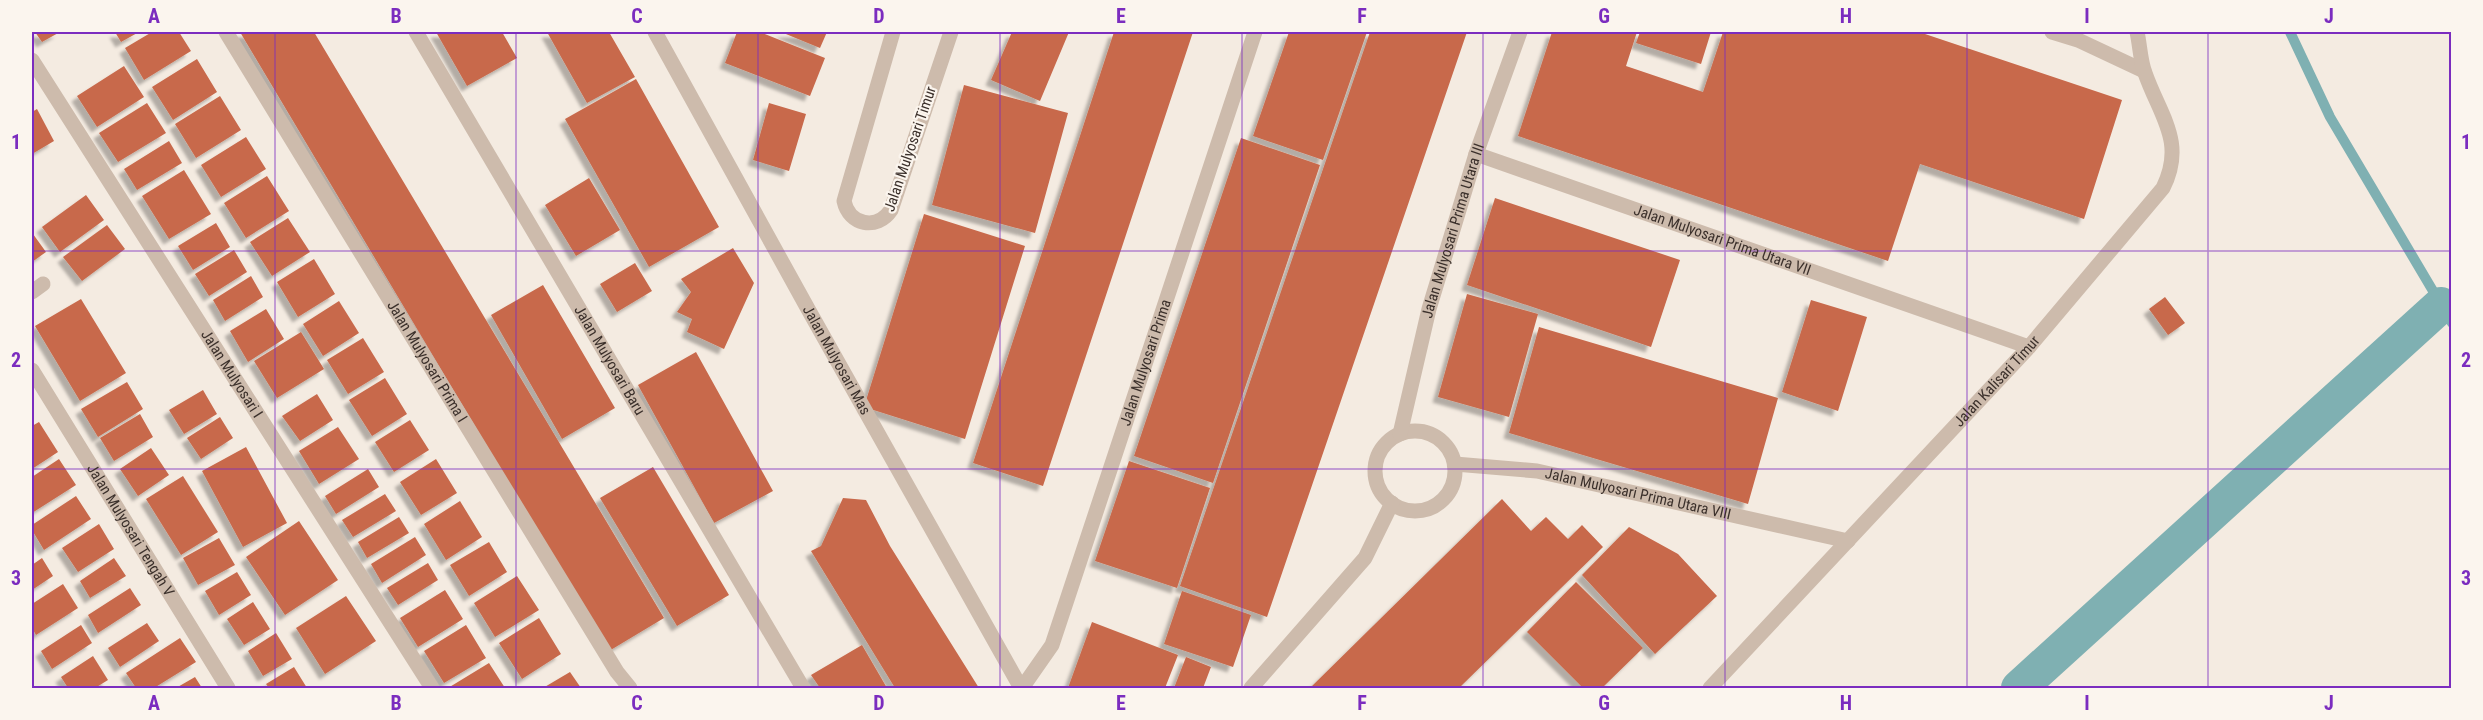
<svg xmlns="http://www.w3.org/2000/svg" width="2483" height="720" viewBox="0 0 2483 720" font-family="'Roboto Condensed',sans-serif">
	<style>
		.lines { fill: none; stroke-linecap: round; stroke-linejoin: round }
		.stream { stroke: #7fb0b2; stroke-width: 10 }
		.canal { stroke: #7fb0b2; stroke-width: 36 }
		.building { fill: #c8694b; filter: url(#shadow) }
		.minor { stroke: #cdbbac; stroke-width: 15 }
		.grid { fill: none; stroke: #7b2cbf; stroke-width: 1.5; stroke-opacity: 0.55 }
		.labels { text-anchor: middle; stroke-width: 4.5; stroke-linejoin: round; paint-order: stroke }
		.street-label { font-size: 15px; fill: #3b302b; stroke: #fbf5ee }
		.neatline { fill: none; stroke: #7b2cbf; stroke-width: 2 }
		.grid-label { font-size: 20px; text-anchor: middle; font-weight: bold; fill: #7b2cbf }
	</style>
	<defs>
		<filter id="shadow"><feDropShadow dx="-5.5" dy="5.5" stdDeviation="1.5" flood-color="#0004"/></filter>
	</defs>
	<rect width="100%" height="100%" fill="#f4ebe1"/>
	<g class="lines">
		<path class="stream" d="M2290,32L2330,117L2452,323"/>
		<path class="canal" d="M2019,688L2441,305"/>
	</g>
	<path class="building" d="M35,32H60L42,42Z
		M115,32H139L121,42Z
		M152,32H179L191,51L144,80L125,48Z
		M240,32H314L664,618L609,651Z
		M436,32H502L517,58L467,86Z
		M547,32H609L635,77L587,103Z
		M737,32H760L825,58L810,96L725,63Z
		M781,32H827L820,48Z
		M1012,32H1069L1040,101L991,80Z
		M1114,32H1193L1043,486L973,463Z
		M1289,32H1367L1323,160L1253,136Z
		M1370,32H1467L1267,617L1180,586Z
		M1552,32H1637L1626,66L1703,92L1723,32H1919L2122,100L2084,219L1920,164L1888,261L1518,136Z
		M1640,32H1711L1701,64L1636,43Z
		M197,59L217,92L173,120L152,87Z
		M124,66L144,97L97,127L77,96Z
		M636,79L719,227L649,267L565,119Z
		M964,85L1068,113L1035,233L932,205Z
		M220,96L241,130L196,158L175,124Z
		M147,103L166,133L118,162L99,133Z
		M769,103L806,114L789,171L753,160Z
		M37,109L54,141L32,154V112Z
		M246,137L266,169L221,197L201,165Z
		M1241,138L1320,165L1213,483L1134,456Z
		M169,141L182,163L137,190L124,169Z
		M184,170L211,214L169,239L142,196Z
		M267,176L289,211L246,238L224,203Z
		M589,178L620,230L576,256L545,205Z
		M86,195L104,220L60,252L42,227Z
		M1495,198L1680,260L1651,347L1467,285Z
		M924,214L1025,246L965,439L864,407Z
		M288,218L310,252L272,276L250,242Z
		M216,223L230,247L193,270L178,246Z
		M107,225L125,249L82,281L63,257Z
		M33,234L46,252L32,262V235Z
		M733,248L754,283L724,349L687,332L692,319L677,312L691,292L681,279Z
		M234,250L247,272L209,296L195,274Z
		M314,259L335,294L298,317L277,282Z
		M635,263L652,291L617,312L600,284Z
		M251,276L263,297L225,321L213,300Z
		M543,285L615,408L562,439L491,315Z
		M1467,294L1538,314L1509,417L1438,397Z
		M2165,297L2185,323L2168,335L2149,309Z
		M81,299L126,373L80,401L35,326Z
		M1811,300L1867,317L1838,411L1782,392Z
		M339,301L359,333L323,356L303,324Z
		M266,309L284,339L248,362L230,331Z
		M1539,327L1778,398L1748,504L1509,433Z
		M301,332L324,369L277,398L254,361Z
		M363,338L384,372L348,394L327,360Z
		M696,352L773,491L714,523L638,385Z
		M385,378L407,414L372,436L349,400Z
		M127,382L143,409L98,437L81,409Z
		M203,390L217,414L184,434L169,410Z
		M317,394L333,420L300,441L282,416Z
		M140,414L153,437L114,461L100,438Z
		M220,417L233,438L201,459L187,438Z
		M410,420L429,450L394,472L375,442Z
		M39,422L58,452L32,469V426Z
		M338,427L359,459L319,484L299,451Z
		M246,447L287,523L243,547L202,471Z
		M151,448L169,475L138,496L120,469Z
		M59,459L76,485L32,513V477Z
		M436,459L457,493L421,515L400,482Z
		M1129,461L1210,488L1177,588L1095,561Z
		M653,467L729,595L677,626L600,498Z
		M368,469L379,487L336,514L325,496Z
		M183,476L218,532L181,555L146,499Z
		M385,494L396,511L353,537L342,520Z
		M76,496L91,519L44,550L32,530V525Z
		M843,498L866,500L890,546L979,688H895L811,551L821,546Z
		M1502,499L1531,531L1546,517L1568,539L1582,525L1603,547L1459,688H1310Z
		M460,501L482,537L446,560L424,524Z
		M399,517L409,533L367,558L358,542Z
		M299,521L338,580L285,615L246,557Z
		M99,524L114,549L78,572L62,548Z
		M1629,527L1678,554L1717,596L1655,654L1582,575Z
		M415,537L426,555L382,583L371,564Z
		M219,538L235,565L198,585L183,558Z
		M489,542L507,572L469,596L450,565Z
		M42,558L53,576L32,590V565Z
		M114,558L126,576L90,598L80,581Z
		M428,563L438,580L398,605L387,588Z
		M237,572L251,595L219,615L205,591Z
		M517,576L539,610L495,637L474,603Z
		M1576,582L1643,648L1602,688H1583L1527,632Z
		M63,584L78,608L36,635L32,628V604Z
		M130,588L141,605L98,633L88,615Z
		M445,590L463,619L418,647L400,618Z
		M1182,591L1251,615L1233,667L1164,644Z
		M346,596L376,641L325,674L296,628Z
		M253,602L270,629L244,645L227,619Z
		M539,618L561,654L522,679L499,643Z
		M1092,622L1178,655L1165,688H1068Z
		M147,623L159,641L120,667L108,648Z
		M81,625L92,643L52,669L41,651Z
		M466,625L486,658L444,683L424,651Z
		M276,633L292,659L263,676L248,651Z
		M180,638L196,662L154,688H136L126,673Z
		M862,645L887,688H820L811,675Z
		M93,656L108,680L95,688H68L61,677Z
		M1186,657L1211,667L1203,688H1174Z
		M489,663L505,688H448Z
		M294,667L307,688H269L266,684Z
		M570,672L581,688H543Z
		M195,677L202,688H176Z"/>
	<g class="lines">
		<g class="minor">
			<path id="s1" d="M226,32L617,672L630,688"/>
			<path id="s2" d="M416,32L803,688"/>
			<path id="s3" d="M655,32L808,309L1021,688"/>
			<path d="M893,32L844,201C849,225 877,231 891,210L951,32"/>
			<path d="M2052,32L2078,40L2144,71"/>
			<path id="s4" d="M32,60L432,688"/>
			<path id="s5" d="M1476,154L2029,347"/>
			<path d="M32,292L43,284"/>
			<path id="s6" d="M32,370L228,688"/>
			<circle cx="1415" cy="471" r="40"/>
			<path id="s7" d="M1400,434L1429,309L1476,154L1520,32"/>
			<path id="s8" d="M1455,464L1537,471L1848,541"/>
			<path id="s9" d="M1022,688L1052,645L1255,32"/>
			<path d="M1251,688L1365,558L1392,503"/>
			<path id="s10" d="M1710,688L2029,347L2163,188C2186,142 2160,116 2145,73C2140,60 2140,45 2137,32"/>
		</g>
	</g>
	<path class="grid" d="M275,32V688M516,32V688M758,32V688M1000,32V688M1242,32V688M1483,32V688M1725,32V688M1967,32V688M2208,32V688M32,251H2452M32,469H2452"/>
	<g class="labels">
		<g class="street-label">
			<text transform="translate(910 149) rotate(-71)" y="5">Jalan Mulyosari Timur</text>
			<text dy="5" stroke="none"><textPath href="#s7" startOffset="210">Jalan Mulyosari Prima Utara III</textPath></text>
			<text dy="5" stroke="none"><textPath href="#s5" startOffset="261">Jalan Mulyosari Prima Utara VII</textPath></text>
			<text dy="5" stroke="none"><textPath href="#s2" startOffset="381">Jalan Mulyosari Baru</textPath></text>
			<text dy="5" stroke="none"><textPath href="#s1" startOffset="386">Jalan Mulyosari Prima I</textPath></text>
			<text dy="5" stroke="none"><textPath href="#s3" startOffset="375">Jalan Mulyosari Mas</textPath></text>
			<text dy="5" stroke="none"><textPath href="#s9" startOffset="350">Jalan Mulyosari Prima</textPath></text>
			<text dy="5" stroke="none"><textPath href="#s4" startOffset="372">Jalan Mulyosari I</textPath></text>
			<text dy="5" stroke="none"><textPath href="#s10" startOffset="420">Jalan Kalisari Timur</textPath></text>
			<text dy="5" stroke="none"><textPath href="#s8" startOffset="186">Jalan Mulyosari Prima Utara VIII</textPath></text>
			<text dy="5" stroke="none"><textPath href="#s6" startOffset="188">Jalan Mulyosari Tengah V</textPath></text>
		</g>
	</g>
	<rect width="2483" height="720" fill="none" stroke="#fbf5ee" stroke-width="66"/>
	<rect x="33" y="33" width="2417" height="654" class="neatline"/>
	<g class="grid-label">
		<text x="154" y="23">A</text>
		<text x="396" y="23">B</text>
		<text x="637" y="23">C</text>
		<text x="879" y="23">D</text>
		<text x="1121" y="23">E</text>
		<text x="1362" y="23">F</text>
		<text x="1604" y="23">G</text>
		<text x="1846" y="23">H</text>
		<text x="2087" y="23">I</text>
		<text x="2329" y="23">J</text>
		<text x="16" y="149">1</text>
		<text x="2466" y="149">1</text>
		<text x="16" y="367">2</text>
		<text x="2466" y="367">2</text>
		<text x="16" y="585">3</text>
		<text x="2466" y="585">3</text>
		<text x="154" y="710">A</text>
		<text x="396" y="710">B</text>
		<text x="637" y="710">C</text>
		<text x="879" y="710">D</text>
		<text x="1121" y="710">E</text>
		<text x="1362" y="710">F</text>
		<text x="1604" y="710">G</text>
		<text x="1846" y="710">H</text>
		<text x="2087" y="710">I</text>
		<text x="2329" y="710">J</text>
	</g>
</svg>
